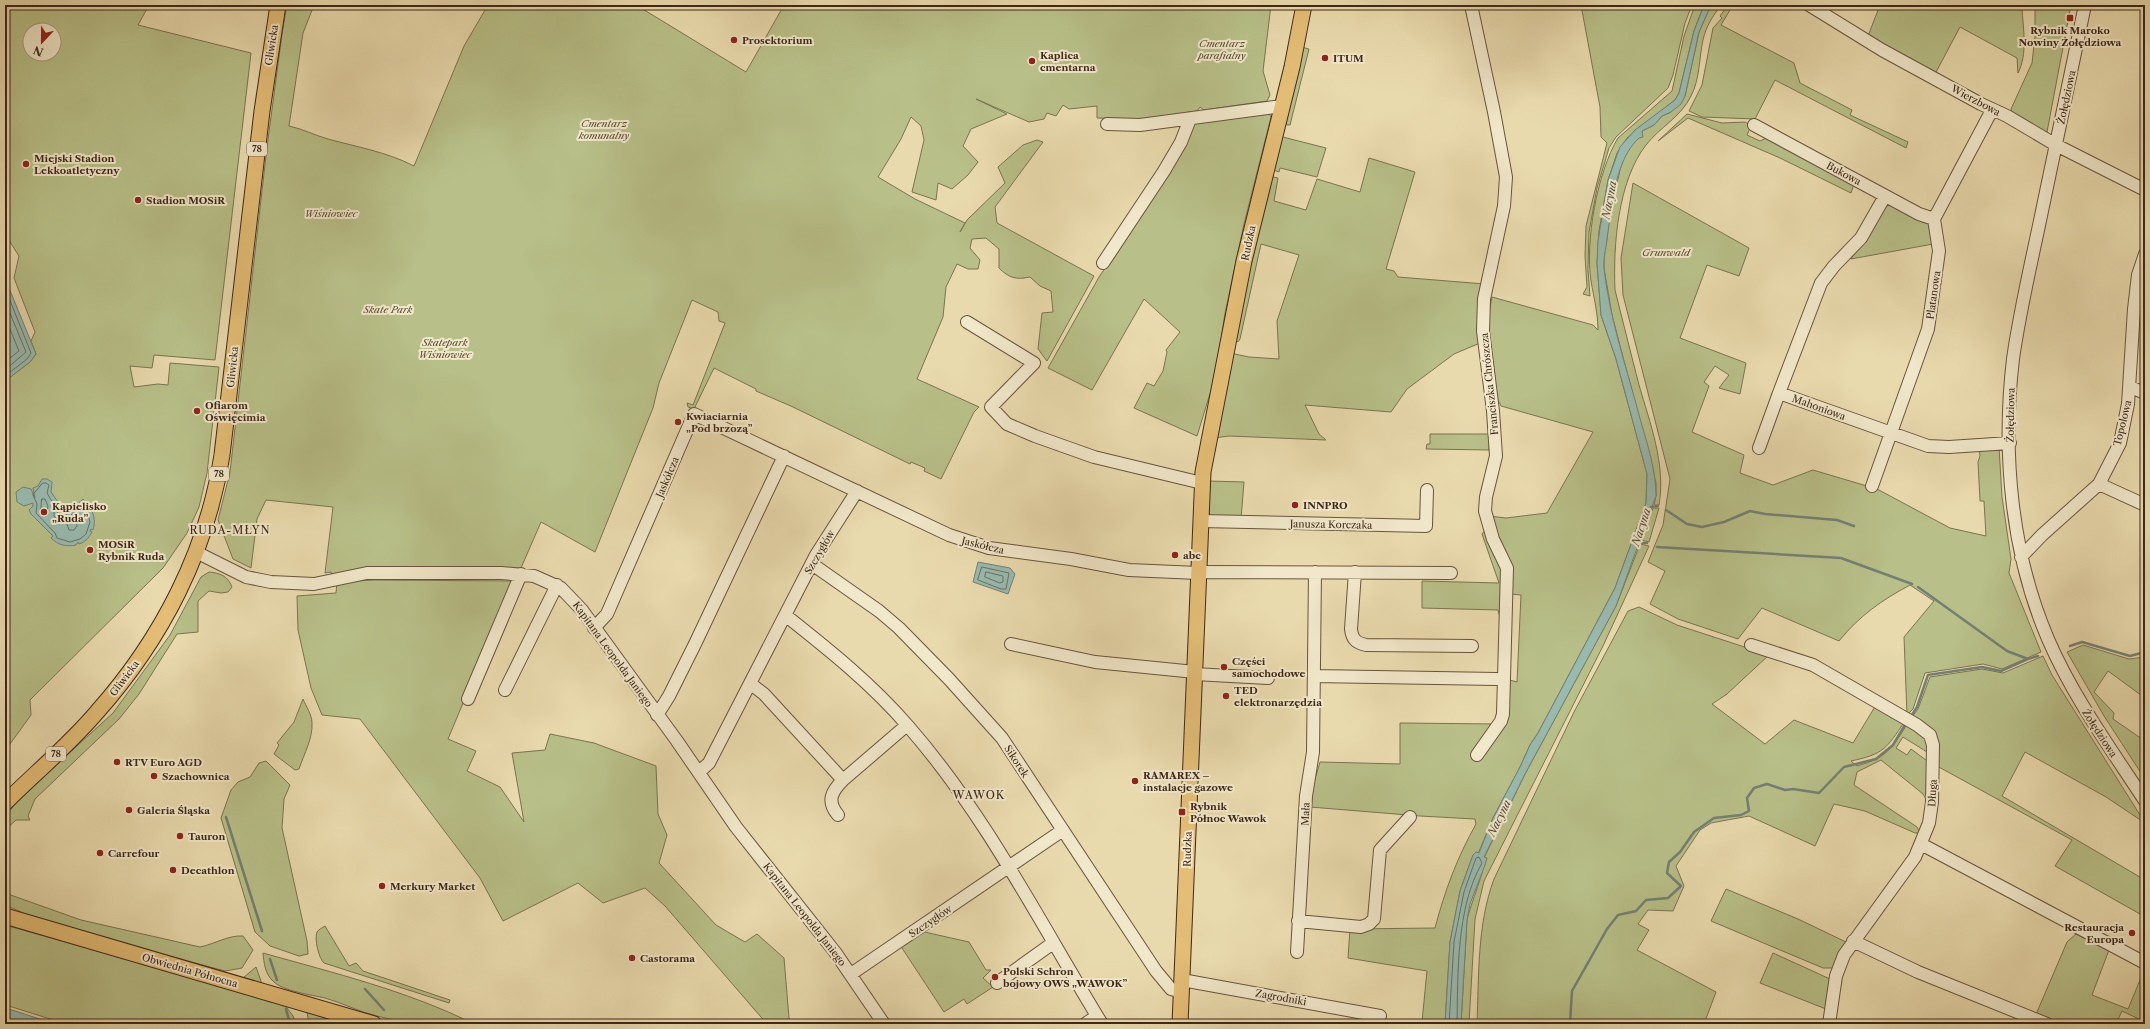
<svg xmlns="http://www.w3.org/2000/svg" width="2150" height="1029" viewBox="0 0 2150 1029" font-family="'Libre Caslon Text',serif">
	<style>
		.green { fill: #b8bf88; stroke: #7b7450; fill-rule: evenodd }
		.water { fill: #98baaf; stroke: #748073 }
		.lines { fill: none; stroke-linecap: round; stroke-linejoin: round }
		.shore { stroke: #6b7164; stroke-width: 1 }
		.stream { stroke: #748073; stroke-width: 2.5 }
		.minor-casing { stroke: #69543d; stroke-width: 14 }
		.major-casing { stroke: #3e2818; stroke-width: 17 }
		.minor { stroke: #f1e7ca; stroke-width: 12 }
		.major { stroke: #e4bd76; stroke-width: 15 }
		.poi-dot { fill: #8f2418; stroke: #f1e7ca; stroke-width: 1.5 }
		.labels { text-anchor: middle; stroke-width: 4; stroke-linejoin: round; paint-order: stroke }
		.shield { fill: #f1e7ca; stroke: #74614d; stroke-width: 1 }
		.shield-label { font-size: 9px; font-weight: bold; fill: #3e2818 }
		.poi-label { font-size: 10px; font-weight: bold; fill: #3e2818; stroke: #f1e7ca; text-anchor: start }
		.park-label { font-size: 10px; font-style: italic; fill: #5c4e34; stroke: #f1e7ca }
		.street-label { font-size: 10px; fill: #3e2818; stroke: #f1e7ca }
		.water-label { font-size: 11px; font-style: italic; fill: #544c3e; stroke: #f1e7ca }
		.neighbourhood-label { font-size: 11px; letter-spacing: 1px; fill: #3e2818; stroke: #f1e7ca }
	</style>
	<rect width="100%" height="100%" fill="#e9daad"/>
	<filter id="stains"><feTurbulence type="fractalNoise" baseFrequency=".005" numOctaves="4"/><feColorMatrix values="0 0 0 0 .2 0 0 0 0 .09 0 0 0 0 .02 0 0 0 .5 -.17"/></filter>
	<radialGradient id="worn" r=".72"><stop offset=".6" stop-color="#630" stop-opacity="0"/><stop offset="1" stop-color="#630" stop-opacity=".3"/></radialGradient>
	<path class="green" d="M5,5H149L138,25L251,53L215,360L154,355L152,368L130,366L134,387L158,384L168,385L170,363L219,367L207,473L199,507L187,533L163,568L30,700L31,715L5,751V381L30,362L36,354L31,341L35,332L14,278L19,256L5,234ZM30,30H54V54H30Z
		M287,5H314L303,33L289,126C303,129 314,135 328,139C357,147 387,152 414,166L464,46L488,5H636L746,72L784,5H1271L1263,71L1270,95L1267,101L1204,110L1200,107L1197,111L1143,119L1097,118V106L1069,109L1063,105L1056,116L1047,113L1044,119L1029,122L976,99L1007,114L971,129L963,146L978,162L968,175L952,189L938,183L936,200L912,192L924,140L921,126L911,117L901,139L878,177L915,199L965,223L960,232L967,220L1005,183L998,167L1023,145L1037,140L1043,142L995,207L997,223L1094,276L1047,361L1038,349L1042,313L1053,312L1051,291L1040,286L1030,277C1016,280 1009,278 999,268V249L986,238L972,239L970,248L980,260L978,269H968L957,264L946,287L943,317L917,379L979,407L974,412L941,479L924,471L925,468L911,462L910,464L793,407L756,391V389L714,368L694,409L688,407L687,403L693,405L725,323L719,321L718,312L692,300L659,383L653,408L595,552L541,522L521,568L404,567L332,575L331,572L325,573L333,507L266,500L257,519L251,568L233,559L218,520L230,472L267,147L282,34Z
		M1581,5H1692L1685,23L1673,75L1668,88L1616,137L1609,148L1597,188L1589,232L1588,269L1590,296L1583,294L1587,287L1585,256L1586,226L1607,143L1601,137L1600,107Z
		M1695,5H1704L1694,31L1679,93L1675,100L1627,138L1617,153L1608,180L1599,231L1597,263L1601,315L1616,359L1647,474L1646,503L1615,588L1538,733L1530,745L1520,767L1493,818L1478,854L1476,853L1473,855L1460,891L1450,942L1445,1024H1419L1422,1022L1427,971L1348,958L1350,929L1435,928C1445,890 1457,858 1476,824L1475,819L1420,816L1310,807L1313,786L1320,762L1400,764V723L1497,724L1506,679L1517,682L1521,595L1510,594L1489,516L1506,518L1547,513L1593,432L1501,406L1497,398L1487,325L1492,297L1593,325L1598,330C1598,314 1594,298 1591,281C1585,241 1597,173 1618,138L1672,91L1684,36Z
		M1711,5H1721C1713,16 1706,26 1703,40C1699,58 1700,79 1691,96C1681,117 1660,127 1646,145C1618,181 1613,245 1615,290C1623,322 1631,354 1639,385C1650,423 1666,465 1659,505H1654L1656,496V483L1612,315L1604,268V252L1607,239V225L1621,166L1628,149L1642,131L1654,125L1662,116L1671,112L1685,96L1699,32Z
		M1728,5H1733L1721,25L1794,63L1800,83L1852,110L1850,115L1908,142L1906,148L1775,80L1755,119L1702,117L1689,111L1702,85L1713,28L1722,18L1720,16Z
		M1880,5H2016L2022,8C2023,28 2028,54 2018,73L2017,58L1960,27L1935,74L1868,36Z
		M2035,5H2071L2047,132H2043L2012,112L2011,109L2032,63L2035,37Z
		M1301,47L1309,49L1290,125H1287L1285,122Z
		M1268,111L1271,117L1244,224L1225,313L1216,374L1197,436L1134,408L1147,383L1154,386L1163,371L1167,352L1166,350L1180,332L1144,299L1092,390L1048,368L1099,277L1138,220L1190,129L1197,122Z
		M1687,114L1722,123L1745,122L1751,126L1747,135L1760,141L1769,137L1854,184L1851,193L1780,158L1688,118L1658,141Z
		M1279,136L1326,148L1317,177L1280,168L1279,172L1271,169Z
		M1369,158L1415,172L1386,269L1394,271L1398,277L1485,284L1480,343L1454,354L1407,389L1391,412L1305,405L1319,434L1326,440L1229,436L1214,438L1230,353L1249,357L1279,359L1277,321L1299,255L1261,244L1240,339L1238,342L1234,338L1269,176L1278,178L1274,201L1306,210L1317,179L1360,192Z
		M1633,183L1749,248L1739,276L1707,265L1680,338L1746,363L1740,394L1719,388L1729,375L1715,366L1704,382L1709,386L1692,432L1744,455L1740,473L1773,485L1813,470L1877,489L1950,528L1986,536L1984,501H1980L1978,462L1980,456L1979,448L1999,447L2002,497L2011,559L2009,573L2041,652L2002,669L1983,664L1925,673L1913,709L1907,715L1904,637L1934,601L1910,585C1882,600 1859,616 1839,641L1762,608L1738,639L1678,619L1650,604L1665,571L1648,562L1663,525L1670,479L1623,295L1621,258Z
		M1889,205L1928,223L1933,244L1851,259L1884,208Z
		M1430,434H1490L1489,450L1426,449L1427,444H1430Z
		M1208,481L1244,482L1241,519L1209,517Z
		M1653,508H1659L1649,542L1641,540Z
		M1487,528L1503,567L1500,618L1498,610L1422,608V581L1499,583L1482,534Z
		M1640,544L1649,546L1603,646L1484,881L1475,919L1469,1024H1461L1467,920C1470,905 1486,869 1484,858L1525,774L1616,606Z
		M209,572C220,573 228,576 232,587L228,592L221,593L209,591L198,601V632L177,634L139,694L119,719L35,799L28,816L30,820H16L5,830V817L19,799L113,713L170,635L201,577Z
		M374,580L514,581L448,739L476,751L467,771L500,787L524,822L512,753L545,750L550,734L594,743L656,766L658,814L667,835L659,863L716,925L745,942L757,934L784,958L789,1018L793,1024H767L665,906L645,888L603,903L578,883L503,921L480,878L360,719L322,715L311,688L298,630L297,596L336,593L337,582Z
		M1639,607L1677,625L1769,655L1727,694L1712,704L1765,744L1794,720L1853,743L1876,705L1905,721C1886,749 1884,754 1851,761L1857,766C1888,757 1891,749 1908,723L1923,733L1930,744L1927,752L1903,737L1896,748L1907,755L1911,749L1930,763L1928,802L1923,794L1881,760L1857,772L1854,785L1917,827L1920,833H1915L1865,811L1834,804L1815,846L1749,816L1711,823L1700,830L1676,866L1684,886L1673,911L1648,910L1638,924L1649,930L1637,950L1716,992L1704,1024H1477C1479,975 1477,925 1494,879L1574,712L1628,611Z
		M2083,645L2129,659L2145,657V698L2108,671L2094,692L2114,713L2113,719L2145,741V779L2104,716L2067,652Z
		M2043,656L2052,675L2145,823L2106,797L2025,752L2002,796L2145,880V904L2140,914L2055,866L2072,840L1937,766V754L1911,718L1918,709L1930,677L1982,669L2003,673Z
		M303,699C306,706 312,715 312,723C313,738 304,754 299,769L295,770L274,754L279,745L277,743L294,722Z
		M266,761L290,785L284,799L282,828L307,941L308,954L299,956L270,946L255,932L221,818L231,790L238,782L250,777L259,763Z
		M1726,889L1798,919L1846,942L1834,968H1823L1711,921Z
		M5,893L81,920L200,947C215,944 228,935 243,936L253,950L242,968L225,971L49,924L5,905Z
		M5,925L284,1004L293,1016L296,1024H66L12,1007L5,1006Z
		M325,926L349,966L356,963L363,971L450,1000L449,1003L324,963C319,959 314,939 317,932C319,929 322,928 325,926Z
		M920,931L969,942L986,970H991L983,978L993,987L967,1004L964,999L944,1012L900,945Z
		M2076,934L2109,950L2092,995L2128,1009L2145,968V1022L2122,1011L2116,1024H2060L2039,1016L2037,1012L2067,942Z
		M263,953C334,973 408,991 474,1024C441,1024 409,1025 377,1016C359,1012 343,1003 325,998C312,995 282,991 273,981C265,974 264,963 263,953Z
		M1773,953L1830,979L1826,1009L1760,983Z
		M256,967L262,984L243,978Z
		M307,1012L346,1024H309Z"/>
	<path class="water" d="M1704,5H1711L1699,32L1685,96L1681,104L1671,112L1662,116L1654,125L1642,131L1643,137L1639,138C1622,154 1617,178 1612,201C1610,214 1609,227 1607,239C1606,250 1603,258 1604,269C1610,321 1628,372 1641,422C1648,446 1656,471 1656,496L1616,606L1525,774L1484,857L1487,858L1485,865L1470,904L1467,920L1461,1024H1445L1450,942L1460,891L1473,855L1476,852L1479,853L1493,818L1520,767L1530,745L1538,733L1615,588L1646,503L1647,474L1616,359L1601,315L1597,263L1598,241L1608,180L1620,147L1635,130L1675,100L1679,93L1694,31Z
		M5,278L36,354L30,362L5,381Z
		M42,479H47L52,482L51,492L60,505L56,510L59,515L65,516L83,499L86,502L84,504L86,505L87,504C94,512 96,520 93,530L91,529L90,531L92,532C88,539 85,542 79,544L78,542L76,545C66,547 58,545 51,538L53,536L31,514L29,510L33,506V503L24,506L17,502L16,492L23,487L31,489L35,498L33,488L38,486Z
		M978,562L1010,568L1015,574L1008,594L973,582Z
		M5,1009H9L55,1024H25L5,1020Z"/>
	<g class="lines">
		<path class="shore" d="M5,288L31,353L27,359L5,376
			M5,301L26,352L5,370
			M5,317L19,351L5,362
			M43,483H46L49,485L47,493L54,505V516L59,520L66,521L69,530H74L77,526L76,522L70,519V516L80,507L87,510L90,522L86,534L80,539L70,542L57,538L55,533L36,513L37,504L33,495Z
			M42,499H45L48,506L46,515L41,511Z
			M982,567L1009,573L1006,589H1001L978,580Z
			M986,572L1003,576V582L1000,583L985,577Z
			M1449,1024L1454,942L1464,892L1476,858L1479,857L1482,863C1456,908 1458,974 1457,1024"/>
		<path class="stream" d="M1651,507L1658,506
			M1666,510L1687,524L1702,527L1724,522L1750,511L1765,514L1837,520L1854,526
			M1638,543H1647
			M1657,547L1841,558L1912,584
			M1918,587L2007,651L2028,659L2038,656
			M2070,646L2082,642L2130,656L2145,652
			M1910,718L1917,707L1928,675L1982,667L2001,671L2028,659
			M226,817L262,931
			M270,959L277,980
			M365,989L384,1010
			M286,1009L290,1024
			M1570,1024L1572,991L1607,929L1618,915L1636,911L1646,900L1668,898L1681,886L1667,873L1669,862L1680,852L1694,832L1714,818L1741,815L1749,811L1747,798L1754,788L1767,784L1785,790L1793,789L1819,793L1844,767L1876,759L1893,745L1906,723"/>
		<g class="minor-casing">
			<path id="minor" d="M1471,5L1494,112L1506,177L1504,206L1484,299L1483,331L1493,411L1496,456L1486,497L1485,511L1493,539L1507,568L1503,714L1501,721L1477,755
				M1809,5L1882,50L1981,104L2007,116L2056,145L2145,190
				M2085,5C2071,73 2057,142 2042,211C2032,260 2020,309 2013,359C2002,452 2011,553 2048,639C2073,697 2111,749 2145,801
				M1107,124L1140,125L1282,106
				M1754,125L1919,214L1934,219
				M1885,196L1861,238L1834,266L1821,283L1779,393L1928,446L1949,447L2010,443
				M1103,263L1164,171L1181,142L1190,119
				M967,322L1034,363L991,407L1007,424L1035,436L1094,457L1202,483
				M2130,387L2145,393
				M1759,448L1779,393
				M2099,484L2145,505
				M1872,486L1928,329L1939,251L1934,219L1992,110
				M1200,521L1426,526L1427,490
				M196,552L246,577L271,582L314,584L367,573H501L534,576L561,588L582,610L677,741L736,827L835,952L884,1024
				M2021,557L2042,535L2099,484L2120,443L2128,404L2134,309L2138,275L2145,254
				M812,564L879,611L899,628L949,679L1002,738L1156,971L1171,989L1182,992
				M1198,572L1451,573
				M1355,572L1351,629C1352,639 1356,643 1366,645L1472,646
				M785,615C828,649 872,684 908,726C986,815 1040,923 1102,1024
				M594,628L607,614L694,414L949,535L989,548L1071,559L1129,570L1198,573
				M1011,644L1095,662L1195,672
				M1751,645L1813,665L1917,725L1930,735L1933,745L1932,802L1929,823L1915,857L1844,955L1836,976L1829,1024
				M1194,674L1268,678
				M1314,676L1497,679
				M751,684L764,694L843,780C832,791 826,801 838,815
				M505,690L557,585
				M468,699L521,574
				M657,715L669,696L695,644L784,456
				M699,772L709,763L816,555L857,491
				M843,780L907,725
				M1921,844L2145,963
				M1298,921L1361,927L1369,924L1374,919L1380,850L1410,817
				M1853,941L1918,972L2047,1024
				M1297,952L1306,796L1313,752L1315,572
				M851,974L1063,830
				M1182,980L1380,1016
				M997,983L1053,943
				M1085,1024L1097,1016"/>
		</g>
		<g class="major-casing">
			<path id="major" d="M5,803C35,773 69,745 97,712C162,639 207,551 222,455L262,111L278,5
				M5,916L374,1024
				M1180,1024L1203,472L1244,261L1292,67L1304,5"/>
		</g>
		<use href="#minor" class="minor"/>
		<use href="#major" class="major"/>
	</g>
	<g class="poi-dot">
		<rect x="2066" y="14" width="8" height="8" rx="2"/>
		<circle cx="734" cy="40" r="4"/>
		<circle cx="1325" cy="58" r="4"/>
		<circle cx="1032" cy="61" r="4"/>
		<circle cx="26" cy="164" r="4"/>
		<circle cx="138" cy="200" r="4"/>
		<circle cx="197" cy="411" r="4"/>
		<circle cx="678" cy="422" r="4"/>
		<circle cx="1295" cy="505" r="4"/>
		<circle cx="44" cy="512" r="4"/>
		<circle cx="90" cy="550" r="4"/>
		<circle cx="1175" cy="555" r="4"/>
		<circle cx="1224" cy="667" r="4"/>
		<circle cx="1226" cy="696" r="4"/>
		<circle cx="117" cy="762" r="4"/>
		<circle cx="154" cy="776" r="4"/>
		<circle cx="1135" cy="781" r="4"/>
		<circle cx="129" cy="810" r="4"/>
		<rect x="1178" y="808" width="8" height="8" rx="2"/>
		<circle cx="180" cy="836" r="4"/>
		<circle cx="100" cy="853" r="4"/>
		<circle cx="173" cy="870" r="4"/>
		<circle cx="382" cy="886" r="4"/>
		<circle cx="2132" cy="933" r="4"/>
		<circle cx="632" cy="958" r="4"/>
		<circle cx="995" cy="977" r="4"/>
	</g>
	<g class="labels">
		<g class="shield">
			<rect x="247" y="142" width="20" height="14" rx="3"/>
			<rect x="209" y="467" width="20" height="14" rx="3"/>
			<rect x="46" y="747" width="20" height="14" rx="3"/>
		</g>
		<g class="shield-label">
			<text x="257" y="152">78</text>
			<text x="219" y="477">78</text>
			<text x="56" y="757">78</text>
		</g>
		<g class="poi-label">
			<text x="2070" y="34" text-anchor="middle">Rybnik Maroko<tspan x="2070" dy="12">Nowiny Żołędziowa</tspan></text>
			<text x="742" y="44">Prosektorium</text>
			<text x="1040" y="59">Kaplica<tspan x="1040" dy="12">cmentarna</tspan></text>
			<text x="1333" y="62">ITUM</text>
			<text x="34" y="162">Miejski Stadion<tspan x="34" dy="12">Lekkoatletyczny</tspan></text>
			<text x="146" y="204">Stadion MOSiR</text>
			<text x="205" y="409">Ofiarom<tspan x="205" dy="12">Oświęcimia</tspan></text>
			<text x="686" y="420">Kwiaciarnia<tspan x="686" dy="12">„Pod brzozą”</tspan></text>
			<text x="1303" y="509">INNPRO</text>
			<text x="52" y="510">Kąpielisko<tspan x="52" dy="12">„Ruda”</tspan></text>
			<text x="98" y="548">MOSiR<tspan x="98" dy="12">Rybnik Ruda</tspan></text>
			<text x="1183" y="559">abc</text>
			<text x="1232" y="665">Części<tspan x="1232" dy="12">samochodowe</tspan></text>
			<text x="1234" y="694">TED<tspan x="1234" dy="12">elektronarzędzia</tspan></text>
			<text x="125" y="766">RTV Euro AGD</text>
			<text x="1143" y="779">RAMAREX –<tspan x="1143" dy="12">instalacje gazowe</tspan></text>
			<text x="162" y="780">Szachownica</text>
			<text x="1190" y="810">Rybnik<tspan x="1190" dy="12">Północ Wawok</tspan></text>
			<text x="137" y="814">Galeria Śląska</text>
			<text x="188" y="840">Tauron</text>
			<text x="108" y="857">Carrefour</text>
			<text x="181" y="874">Decathlon</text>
			<text x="390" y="890">Merkury Market</text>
			<text x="2124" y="931" text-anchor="end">Restauracja<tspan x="2124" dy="12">Europa</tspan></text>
			<text x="640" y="962">Castorama</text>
			<text x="1003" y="975">Polski Schron<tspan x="1003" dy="12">bojowy OWS „WAWOK”</tspan></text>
		</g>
		<g class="park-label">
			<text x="1222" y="47">Cmentarz<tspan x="1222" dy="12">parafialny</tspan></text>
			<text x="604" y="127">Cmentarz<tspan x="604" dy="12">komunalny</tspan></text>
			<text x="331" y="217">Wiśniowiec</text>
			<text x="1666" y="256">Grunwald</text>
			<text x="388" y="313">Skate Park</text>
			<text x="445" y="346">Skatepark<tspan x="445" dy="12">Wiśniowiec</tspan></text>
		</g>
		<g class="street-label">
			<text transform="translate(271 45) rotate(-81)" y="4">Gliwicka</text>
			<text transform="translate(2066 97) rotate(-78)" y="4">Żołędziowa</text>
			<text transform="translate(1976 100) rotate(28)" y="4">Wierzbowa</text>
			<text transform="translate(1844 173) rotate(28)" y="4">Bukowa</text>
			<text transform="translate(1248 243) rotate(-78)" y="4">Rudzka</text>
			<text transform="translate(1933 295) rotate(-82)" y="4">Platanowa</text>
			<text transform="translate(232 367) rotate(-84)" y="4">Gliwicka</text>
			<text transform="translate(1489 384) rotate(-96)" y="4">Franciszka Chrószcza</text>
			<text transform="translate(1819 407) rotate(20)" y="4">Mahoniowa</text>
			<text transform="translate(2010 415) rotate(-89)" y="4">Żołędziowa</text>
			<text transform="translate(2122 423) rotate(-76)" y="4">Topolowa</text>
			<text transform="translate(667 477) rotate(-67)" y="4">Jaskółcza</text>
			<text transform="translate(1331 524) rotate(1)" y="4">Janusza Korczaka</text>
			<text transform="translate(983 545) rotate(14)" y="4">Jaskółcza</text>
			<text transform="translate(819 552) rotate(-60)" y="4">Szczygłów</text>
			<text transform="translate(613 654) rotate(54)" y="4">Kapitana Leopolda Janiego</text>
			<text transform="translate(124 678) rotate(-53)" y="4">Gliwicka</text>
			<text transform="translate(2100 733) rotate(57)" y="4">Żołędziowa</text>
			<text transform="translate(1017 761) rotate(57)" y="4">Sikorek</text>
			<text transform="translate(1932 793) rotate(-87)" y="4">Długa</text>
			<text transform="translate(1305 814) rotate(-87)" y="4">Mała</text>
			<text transform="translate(1187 849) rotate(-88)" y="4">Rudzka</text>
			<text transform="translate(805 914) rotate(52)" y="4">Kapitana Leopolda Janiego</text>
			<text transform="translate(930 921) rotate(-34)" y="4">Szczygłów</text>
			<text transform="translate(190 970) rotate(16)" y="4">Obwiednia Północna</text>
			<text transform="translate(1281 997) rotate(10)" y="4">Zagrodniki</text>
		</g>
		<g class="water-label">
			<text transform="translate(1609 200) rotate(-79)" y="4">Nacyna</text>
			<text transform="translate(1641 527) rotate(-72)" y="4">Nacyna</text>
			<text transform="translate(1499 818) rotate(-64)" y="4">Nacyna</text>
		</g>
		<g class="neighbourhood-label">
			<text x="230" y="534">RUDA-MŁYN</text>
			<text x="979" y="799">WAWOK</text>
		</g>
	</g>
	<rect width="2150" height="1029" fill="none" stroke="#e9daad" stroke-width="20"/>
	<rect x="6" y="6" width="2138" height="1017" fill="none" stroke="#3e2818" stroke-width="2"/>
	<rect x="10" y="10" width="2130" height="1009" fill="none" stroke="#3e2818"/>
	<g transform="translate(42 42) rotate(202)"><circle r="19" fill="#f1e7ca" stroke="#a99b83"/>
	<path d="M0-3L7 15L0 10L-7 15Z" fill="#8f2418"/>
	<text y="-6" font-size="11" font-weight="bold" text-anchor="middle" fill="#3e2818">N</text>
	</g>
	<rect width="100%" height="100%" filter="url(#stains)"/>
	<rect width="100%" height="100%" fill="url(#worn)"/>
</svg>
